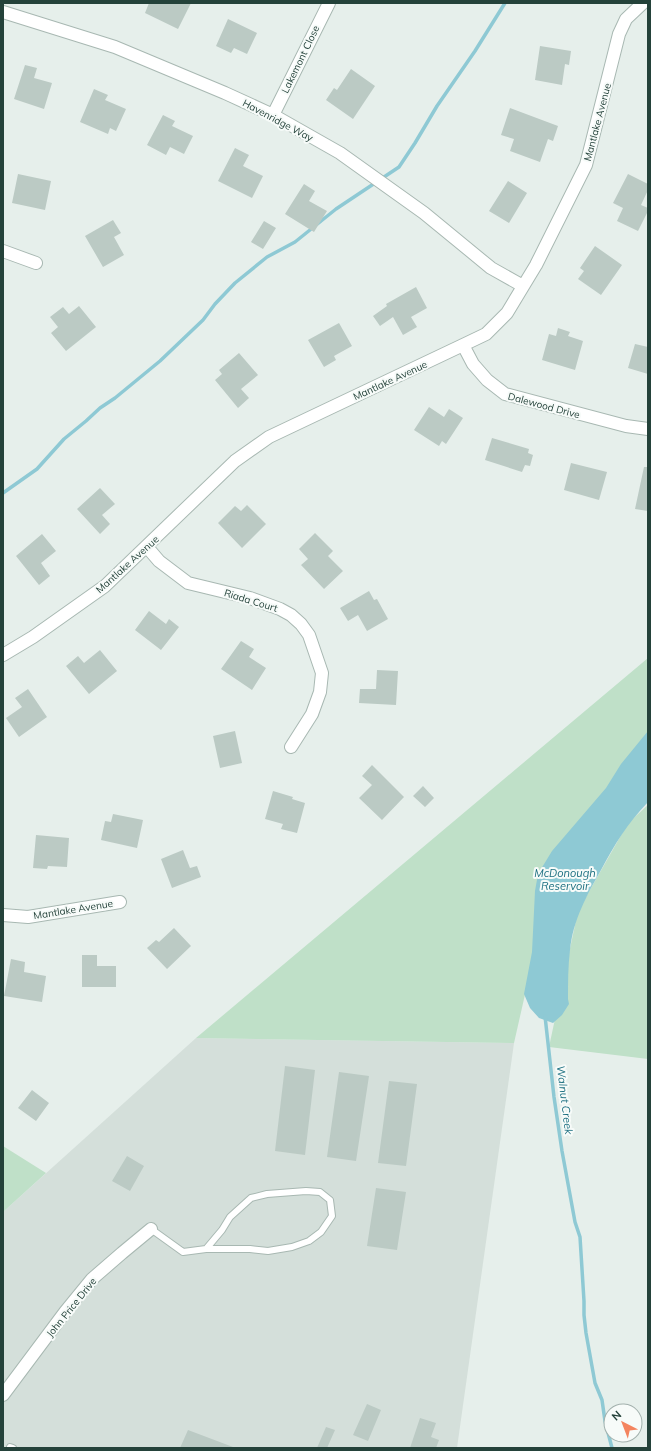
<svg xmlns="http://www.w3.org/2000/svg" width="651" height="1451" viewBox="0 0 651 1451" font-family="Mulish,sans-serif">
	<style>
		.built { fill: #d4dfda }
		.green { fill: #bfe0c8 }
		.water { fill: #8ec9d4 }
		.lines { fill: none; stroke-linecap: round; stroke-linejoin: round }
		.stream { stroke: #8ec9d4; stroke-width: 3.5 }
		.building { fill: #bbcac4 }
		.service-casing { stroke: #a8b8b2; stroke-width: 8 }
		.minor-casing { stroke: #a8b8b2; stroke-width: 14 }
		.service { stroke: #fff; stroke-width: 6 }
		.minor { stroke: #fff; stroke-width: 12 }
		.labels { text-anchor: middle; stroke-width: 4; stroke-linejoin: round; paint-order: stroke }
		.street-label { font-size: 10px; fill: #24423a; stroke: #f7fbf9 }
		.water-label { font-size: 11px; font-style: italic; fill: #1c6f80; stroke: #f7fbf9 }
	</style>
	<rect width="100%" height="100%" fill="#e6efeb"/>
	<path class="built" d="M196,1038L514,1043L457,1448H3V1212Z"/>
	<path class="green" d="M648,658V756L551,880L514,1043L196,1038Z
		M648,805V1059L549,1047L578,911L628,823Z
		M3,1146L46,1173L3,1212Z"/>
	<path class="water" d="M648,731V802C627,824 615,844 601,870C587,895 573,920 570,950C568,966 568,983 568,999L569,1004L562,1015L553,1023L539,1018L530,1008L524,994L532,952L535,891L538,874L552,851L606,788L621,764Z"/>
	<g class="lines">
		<path class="stream" d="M3,493L37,469L64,439L86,421L100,408L115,398L160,361L203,320L215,304L235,283L267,257L295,242L336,209L399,167L415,143L437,106L475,51L505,3
			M545,1016L554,1097L562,1151L575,1222L580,1237L584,1301V1315L586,1333L595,1383L602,1400L605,1421L612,1448"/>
	</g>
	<path class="building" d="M149,3H191L178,29L145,13Z
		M228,19L257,33L247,54L234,48L231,53L216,46Z
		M540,46L571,51L569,65L565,64L562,85L535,80Z
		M25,65L37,68L34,78L52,83L44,109L14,99Z
		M351,69L375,86L353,119L326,100L334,88L337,90Z
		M94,89L108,95L105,100L126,109L116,131L110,128L108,134L80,122Z
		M510,108L558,126L553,141L548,139L540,162L510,151L514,139L501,135Z
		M163,115L175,121L172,126L193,136L184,154L170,147L166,155L147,145Z
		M235,148L249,155L243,166L263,176L252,198L218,181Z
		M18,174L51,181L45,210L12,203Z
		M628,174L648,184V190L641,205L648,208V211L638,231L617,221L623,208L613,203Z
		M508,181L527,193L509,223L489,211Z
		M304,184L315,191L309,201L327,211L314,232L285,214Z
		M113,220L121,233L114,237L124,255L103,267L85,236Z
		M264,221L276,228L263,249L251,242Z
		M595,246L622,265L601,295L578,279L584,271L580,268Z
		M416,287L427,308L411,317L417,327L403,335L393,317L380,326L373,316L387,306L386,304Z
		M79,306L96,327L66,351L51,333L58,327L50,317L63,307L69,314Z
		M339,323L352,346L334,356L336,360L324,367L308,340Z
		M558,328L570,332L568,336L583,341L575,370L542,360L549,334L556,336Z
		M635,344L648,347V374L628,368Z
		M239,353L258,375L241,389L249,398L238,408L215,380L222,374L219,370Z
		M429,407L444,417L449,409L463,418L446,444L442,441L439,446L414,430Z
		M492,438L529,449L528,453L533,455L530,466L525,465L522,472L485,460Z
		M571,463L607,472L599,500L564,490Z
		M644,467H648V511L635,509Z
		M100,488L115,504L102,515L110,524L100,534L77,509Z
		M247,505L266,524L242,548L218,523L235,506L241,511Z
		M315,533L333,551L328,556L343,571L324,589L301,565L308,559L299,549Z
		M42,534L56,551L41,563L50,576L39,585L16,556Z
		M369,591L374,600L377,599L388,619L367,631L358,615L348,621L340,608Z
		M149,611L166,624L169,619L179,627L161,650L135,630Z
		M241,641L254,649L249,657L266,668L252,690L221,669Z
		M100,650L117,671L89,694L66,666L78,656L84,663Z
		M377,670L398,671L396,705L359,703L360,689H376Z
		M28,689L47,717L19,737L6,718L22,707L15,698Z
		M235,731L242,763L220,768L213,736Z
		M372,765L404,797L382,820L359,798L372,785L362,776Z
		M423,786L434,798L425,807L413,796Z
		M273,791L293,797L292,799L305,803L297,833L281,829L283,824L265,819Z
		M113,814L143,820L137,848L101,840L105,821L111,822Z
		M36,835L69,838L67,867L48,866L47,869L33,868Z
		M183,850L190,868L197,866L201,877L172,888L161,859Z
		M174,928L191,946L167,969L147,948L156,940L159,942Z
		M82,955H97V966H116V987H82Z
		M11,959L25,962L24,972L46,976L42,1002L4,996Z
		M285,1066L315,1070L305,1155L275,1151Z
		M339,1072L369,1076L356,1161L327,1157Z
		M389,1081L417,1084L406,1166L378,1163Z
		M32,1090L49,1103L36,1121L18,1108Z
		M127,1156L144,1166L130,1191L112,1181Z
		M376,1188L406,1192L397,1250L367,1246Z
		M367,1404L381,1410L368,1441L353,1435Z
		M420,1418L436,1423L431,1437L439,1440L436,1448H410Z
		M326,1427L335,1430L327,1448H317Z
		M188,1430L233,1447L232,1448H180Z"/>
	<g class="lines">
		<g class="service-casing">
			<path id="service" d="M151,1229L183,1252L206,1249L222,1230L230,1217L251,1198L267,1194L306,1191L320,1192L330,1200L332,1216L321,1232L309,1241L292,1247L268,1251L250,1249H206
				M10,1447L13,1448"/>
		</g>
		<g class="minor-casing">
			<path id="minor" d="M3,12L115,47L225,93L273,115L340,153L424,213L491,268L523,286
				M273,115L329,3
				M3,251L36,263
				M463,345L473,364L487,380L505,394L626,426L648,429
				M147,547L159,561L188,583L250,598L280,609L291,615L301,624L309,635L322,673L320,692L312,714L291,747
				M3,655L33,637L105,586L235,461L269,437L463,345L486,334L507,313L536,265L586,165L619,34L626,19L643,3
				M3,915L28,917L120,902
				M3,1395L65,1312L92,1279L122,1253L151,1229"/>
		</g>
		<use href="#service" class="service"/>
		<use href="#minor" class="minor"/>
	</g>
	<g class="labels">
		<g class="street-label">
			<text transform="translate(300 59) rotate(-64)" y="4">Lakemont Close</text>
			<text transform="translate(278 120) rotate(28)" y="4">Havenridge Way</text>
			<text transform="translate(597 122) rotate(-75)" y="4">Mantlake Avenue</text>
			<text transform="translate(390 380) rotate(-25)" y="4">Mantlake Avenue</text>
			<text transform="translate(544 405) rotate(15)" y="4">Dalewood Drive</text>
			<text transform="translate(127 564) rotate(-42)" y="4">Mantlake Avenue</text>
			<text transform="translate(251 600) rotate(17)" y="4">Riada Court</text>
			<text transform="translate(73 909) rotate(-9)" y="4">Mantlake Avenue</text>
			<text transform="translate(71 1307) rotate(-51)" y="4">John Price Drive</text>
		</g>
		<g class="water-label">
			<text x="565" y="877">McDonough<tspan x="565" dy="13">Reservoir</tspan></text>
			<text transform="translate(565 1100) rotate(83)" y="4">Walnut Creek</text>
		</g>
	</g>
	<rect width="651" height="1451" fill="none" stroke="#24423a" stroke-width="8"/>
	<g transform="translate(623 1423) rotate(318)"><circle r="19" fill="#f7fbf9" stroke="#a3b1ad"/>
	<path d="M0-3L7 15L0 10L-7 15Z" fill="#f4845f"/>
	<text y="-6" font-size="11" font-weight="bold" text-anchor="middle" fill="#24423a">N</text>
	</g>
</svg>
